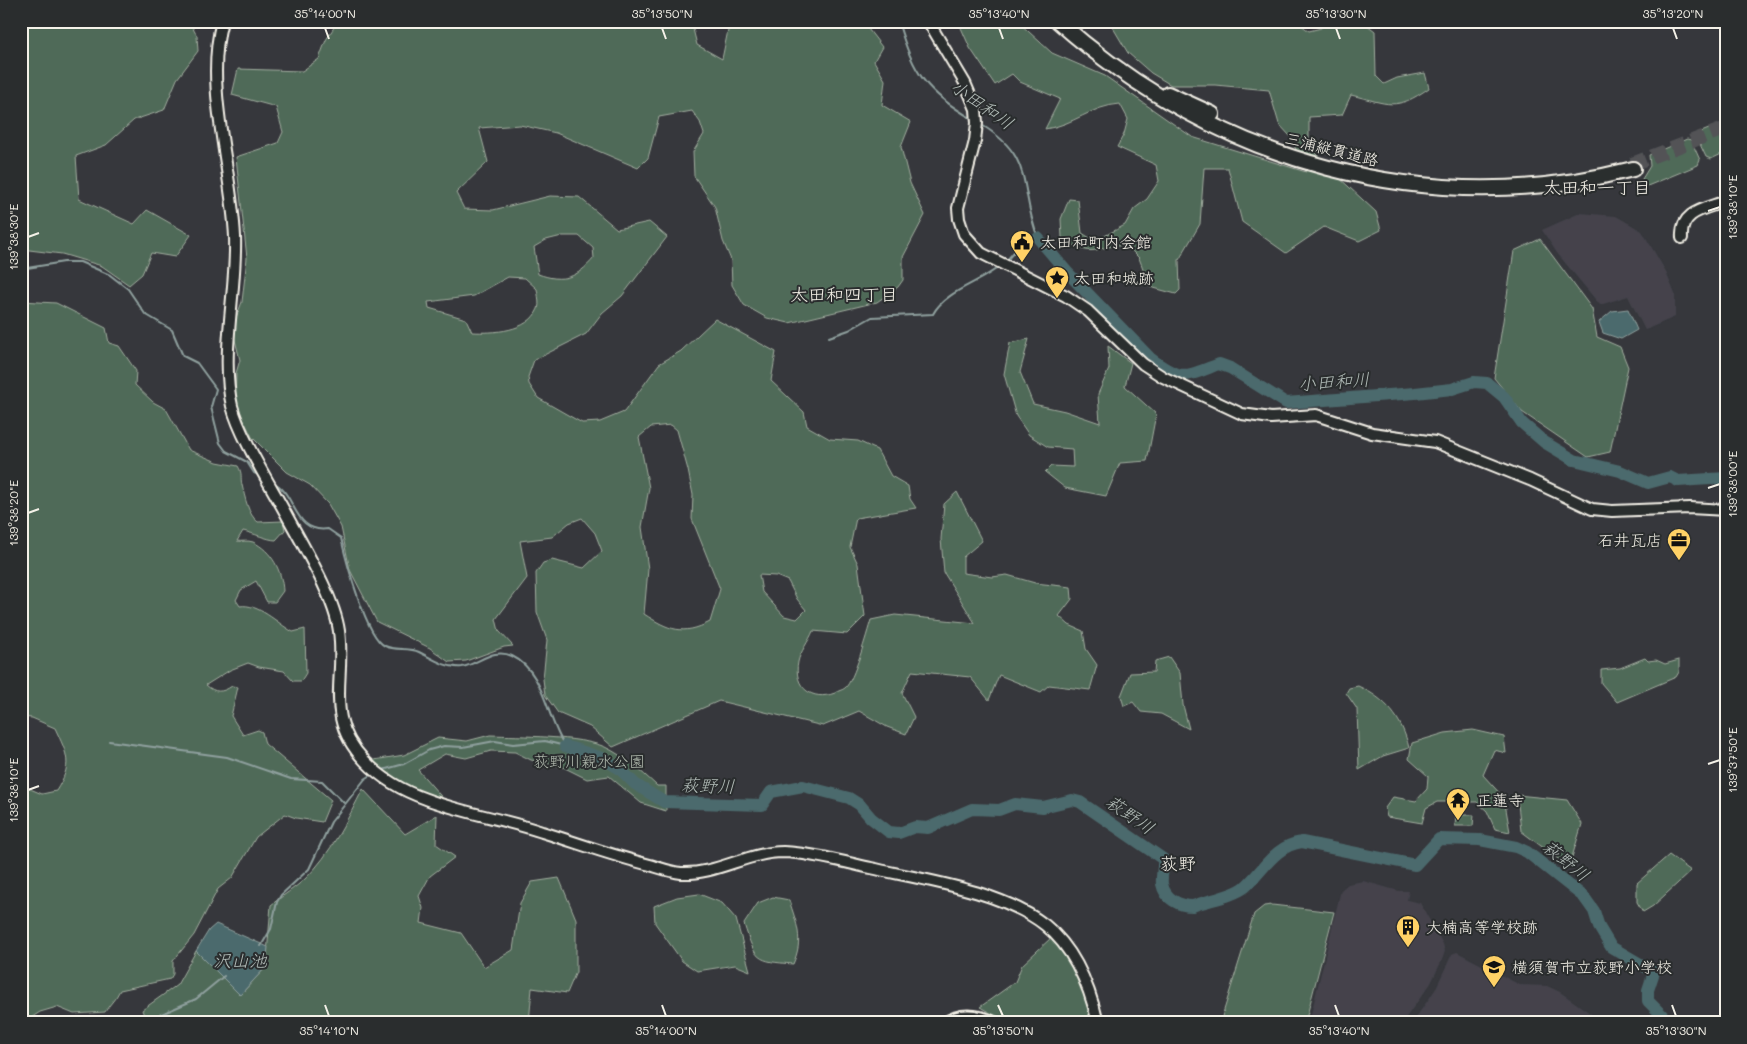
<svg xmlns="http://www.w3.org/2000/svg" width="1747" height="1044" viewBox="0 0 1747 1044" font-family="Mali,'Klee One',sans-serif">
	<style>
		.built { fill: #44434c }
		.green { fill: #506a59; stroke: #a2aea0; fill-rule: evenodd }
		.water { fill: #4c6a6d; stroke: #8fa09e }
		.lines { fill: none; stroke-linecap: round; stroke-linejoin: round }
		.stream { stroke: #8fa09e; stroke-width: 2 }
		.river { stroke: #4c6a6d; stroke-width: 12 }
		.motorway-tunnel { stroke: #525356; stroke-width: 14; stroke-dasharray: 14 7; stroke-linecap: butt }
		.tertiary-casing { stroke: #f4f1e8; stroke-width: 14 }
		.motorway-casing { stroke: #f4f1e8; stroke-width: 18 }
		.tertiary { stroke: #2a2d2e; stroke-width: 10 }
		.motorway { stroke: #2a2d2e; stroke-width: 14 }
		.ticks { fill: none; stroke: #f4f1e8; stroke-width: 2 }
		.labels { text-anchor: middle; stroke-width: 4; stroke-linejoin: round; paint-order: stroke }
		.street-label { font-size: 16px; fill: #f4f1e8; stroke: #2a2d2e }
		.poi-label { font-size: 16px; fill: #f4f1e8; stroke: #2a2d2e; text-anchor: start }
		.park-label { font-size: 16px; fill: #b2bbaf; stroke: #2a2d2e }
		.water-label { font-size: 18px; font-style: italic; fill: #b1bbb7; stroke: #2a2d2e }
		.neighbourhood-label { font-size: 18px; fill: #f4f1e8; stroke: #2a2d2e }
		.neatline { fill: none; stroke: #f4f1e8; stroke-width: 2 }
		.ticks-label { font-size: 12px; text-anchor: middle; fill: #f4f1e8 }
	</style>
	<rect width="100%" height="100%" fill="#36373c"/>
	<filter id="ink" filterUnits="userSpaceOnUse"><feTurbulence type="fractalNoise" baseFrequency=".02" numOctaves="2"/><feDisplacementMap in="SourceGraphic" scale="10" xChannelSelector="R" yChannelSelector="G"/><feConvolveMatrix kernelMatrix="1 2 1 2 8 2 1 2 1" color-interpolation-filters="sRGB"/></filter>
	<g filter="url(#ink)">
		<path class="built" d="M1580,213L1616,216L1642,231L1665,270L1675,294V317L1645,330L1628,296L1600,305L1557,253L1542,230Z
			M1363,881L1399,891H1409L1407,900L1420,903L1443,944L1445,951L1442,960L1431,983L1402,1023H1309L1341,890L1348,884Z
			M1457,952L1520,985L1547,986L1560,992L1597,1018L1594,1023H1412L1435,990L1452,954Z"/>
		<path class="green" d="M21,21H189L197,36L198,51L177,79L164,110L134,120L106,145L76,156L79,199L134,224L147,210L191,235L175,257L151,253L142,274L129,285L102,266L62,254L21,249Z
			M338,21H691L697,45L722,59L730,21H862L882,47L874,61L885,80L882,105L911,122L901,147L910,183L925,215L903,257V280L898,287L877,302L789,323L767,318L744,305L732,285L731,260L723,241L715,207L694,176L693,152L704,134L700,122L692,111L659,117L648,158L638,168L556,133L520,125L479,128L488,162L456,193L464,209L493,210L550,196L579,197L617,229L649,222L667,237L622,296L602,313L586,334L534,360L528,377L529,384L538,398L582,423L600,422L624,412L659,364L681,351L715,319L776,352L771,381L804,412L807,426L830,439L858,441L877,450L891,476L908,486L910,499L916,508L856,518L850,547L858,564L865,616L847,634L813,631C809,641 800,652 798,662C793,687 812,702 835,693C837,691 843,690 845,688C854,681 867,633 871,620L895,615L975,623L944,573L941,539L944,504L957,492L982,541L963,557V573L992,577L1007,575L1035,583L1071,587L1072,599L1059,616L1069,625L1083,631L1086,649L1097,665L1090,690L1049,685L1041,692L999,675L989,700L970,677L912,671L902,693L914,717L906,734L887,727L859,711L823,726L719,701L613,747L590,727L558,713L545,695L543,679L547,640L537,612L536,573L543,563L552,560L584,568L602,551L595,533L582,518L569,523L552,537L520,541L527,578L496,619L499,631L513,646L504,647L466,661L449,662L430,648L377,622L350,570L341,527L328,504L310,485L287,472L252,437L235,402L236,373L240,360L232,328L242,302L247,258L236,157L278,143L283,132L276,107L232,95L238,69L302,71L319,59L326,40ZM562,236H579L593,248L594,258C577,278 563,283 538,274L534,247L546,240ZM508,277L525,278L537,289C538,295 540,304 538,309C528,332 493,333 472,332L466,319L429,308L428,302L474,296ZM671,425L677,430L688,470L693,495L692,519L720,589L710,622C683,636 669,630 644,614L648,569L642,527L649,488L639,437L651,427ZM759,575L776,576L788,581L797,599L806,610L797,619L784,616L762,592Z
			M958,21H1017L1052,53L1105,76L1192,137L1306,172L1290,136L1279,124L1269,90L1215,85H1171L1151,73L1128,53L1109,21H1296L1309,31L1321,28L1326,21H1362L1375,31L1376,76L1384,84L1397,78L1425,73L1429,88C1395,112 1389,104 1351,95L1342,115L1309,117V141L1322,162L1376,212L1381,230L1359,241L1324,227L1286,253L1242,222L1228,168H1204L1200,224L1179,260L1180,290L1176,294L1150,287L1139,258L1127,246C1092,244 1098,262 1062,238L1061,219L1069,199L1078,200L1082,233L1095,241L1125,225L1134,209L1147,199L1159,181L1156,165L1117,147L1124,134L1128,119L1120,104C1091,106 1074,125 1045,129L1060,99L1020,82L1012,74L995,85L970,48Z
			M1726,122V152L1711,159L1706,157L1697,138L1699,133Z
			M1687,139L1691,140L1700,160L1698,165L1645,187L1642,179L1650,166L1649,155Z
			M1540,239L1592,309L1597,337L1620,347L1628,367L1610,452L1588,457L1522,412L1494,378L1514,251Z
			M21,301L56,303L106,328L109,343L119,346L136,371L135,385L153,402L166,409L189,450L217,462L238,466C243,474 240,477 242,485C245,497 248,515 258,522L283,521L285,530L276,540C268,540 253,533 243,531L237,541C241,542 248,540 253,542C272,551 282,571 283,591L275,602H267L256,581L241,590L236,600L240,606C258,603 277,623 293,632L305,629L306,673L301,681H293L284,671L259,667L248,663L230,670L206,685C215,693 222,693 232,686L238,687L231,716L243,735L258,730L262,732L265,744L331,800L322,822L296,818L285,814L256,837L232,878L218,889L194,935L173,961V974L170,979L120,990C116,999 110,1003 105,1012L74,1014L57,1007L40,1012L23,1023H21V785L42,794L56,791C73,764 68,756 55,728L32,718L21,717Z
			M1029,339L1020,372L1033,404L1065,411L1100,423L1098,394L1109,369L1108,346L1131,363L1125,386L1156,414L1147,461L1120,463L1106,496L1065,488L1045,472L1051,466L1073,467L1072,449L1048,447L1029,435L1016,416L1004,374L1010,343Z
			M1169,657L1180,673L1183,705L1189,729L1161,714L1141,712L1133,702L1124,706L1121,696L1130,673L1154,672L1155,661Z
			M1645,658L1648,661L1656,660L1665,664L1679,660V672L1676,677L1617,702L1601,683V670L1620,668Z
			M1358,686C1386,699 1402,718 1409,748L1383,756L1359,770L1357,709L1346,693L1349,688Z
			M1473,730L1504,737L1506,753L1494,750L1483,775L1504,798L1510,832L1495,829L1487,811L1477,802H1437L1426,808L1422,823L1387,817L1385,808L1393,797L1416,801L1427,789L1428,776L1409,759L1412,743L1445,733Z
			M490,735C519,736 580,736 605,747C624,756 641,771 657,786H666V811L641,803L609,776L587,779L563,767L531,760L515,752L491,751L466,758L445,754L418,770L446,802L385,778L368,761L404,755L438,738L467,741Z
			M363,789L405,834L437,815L436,844L455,857L430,876L419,896L423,908L421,923L461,933L484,967L513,950L520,903L532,882L559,878L576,919V972L567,993L532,988L529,1023H147L142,1010L177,985L196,951L241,994L266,967L271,905C282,896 295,888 305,879C331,854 347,820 363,789Z
			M1517,795L1567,800L1582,824L1569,867L1521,831Z
			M1456,815H1474L1473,826H1455Z
			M1669,855L1691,871L1653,906L1643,912L1637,902V883Z
			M699,894L722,903L736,919L750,971L735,965L697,971L682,961L655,923L654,906L677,897Z
			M773,897L789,900C797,925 804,939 793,964C756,961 756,961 744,924L758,903Z
			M1272,905L1334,912L1305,1023H1220L1254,914L1264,906Z
			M1052,937L1082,979L1095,1023H1008L980,1007L1015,982L1022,965Z"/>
		<path class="water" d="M1628,309L1637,330L1621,339L1603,333L1599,322L1612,311Z
			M216,924L268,947L266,967L240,995L196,951L209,930Z"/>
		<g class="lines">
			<path class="stream" d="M898,21C914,75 925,91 974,120
				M980,124C1036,157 1018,186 1038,238L1023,242L1006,261
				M21,269L64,262H80L110,275L128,289L145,314L172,330L183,356L197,363L216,389L211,407L220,443L226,451L247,462L254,473L259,475
				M829,337L849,330L872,317L933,314C945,291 980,283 1000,266
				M272,482C297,492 292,534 328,529L341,538C346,560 366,637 385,646C395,651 409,647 419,652C431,658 447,669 462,667C479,664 493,647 512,656C545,672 546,718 565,746
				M109,741L227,757L291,779L322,781L344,803
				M379,771L404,764L429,750L444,746L463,747L495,741L513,744L545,741L565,746
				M261,946L271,929L277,902L281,895L309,869L331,822L365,779L373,774
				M81,1023H92
				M141,1023L196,999L224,976"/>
			<path class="river" d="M1038,238L1067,272L1150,358C1182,382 1184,377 1219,364L1230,368L1286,403L1415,393L1452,389L1474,382L1487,383L1504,397L1522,423L1544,442L1574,460L1620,471L1648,483L1670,477L1678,481L1726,478
				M565,746L602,758L620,769L635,784L664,802L762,805L771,792L803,786L849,798L860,805L871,818L889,832L899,833L915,827L928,828L972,809L999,810L1015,804L1043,807L1072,800L1080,802L1163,859C1164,867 1161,876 1162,884C1165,899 1179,906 1193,906C1208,900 1232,897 1245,887C1264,870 1274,846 1302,842L1415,865L1439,839L1480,840L1516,847L1527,852L1584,897L1594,911L1599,927L1611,947L1654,972L1648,990V1001L1670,1023"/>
			<path class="motorway-tunnel" d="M1632,164L1726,128"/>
			<g class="tertiary-casing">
				<path id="tertiary" d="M222,21C204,86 232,169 235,237C237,290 220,355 232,406C240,437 270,484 286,514C303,546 334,596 339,631C346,681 323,717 365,761C381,778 403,791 426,799C463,813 504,819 542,832C578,843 613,856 650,865C660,868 671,872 681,873C716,875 748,852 783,852C811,853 844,862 871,868C925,880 1002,891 1045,925C1075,949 1090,988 1098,1023
					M928,21L965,83L976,109L977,123L975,141L958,208L959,219L964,234L981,253L1066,296L1088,311L1143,364L1163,377L1242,414L1271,418L1316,415L1372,433L1435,442L1530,480L1592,509L1612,511L1690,508L1726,510
					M1682,238C1680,211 1705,209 1726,201
					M945,1023C961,1011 980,1015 997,1023"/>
			</g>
			<g class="motorway-casing">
				<path id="motorway" d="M1058,21C1216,162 1427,222 1633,169
					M1168,94L1212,114"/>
			</g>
			<use href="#tertiary" class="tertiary"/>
			<use href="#motorway" class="motorway"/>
		</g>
	</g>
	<path class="ticks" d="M325,28L329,39M662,28L666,39M999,28L1003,39M1336,28L1340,39M1673,28L1677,39M1708,211L1720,207M28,237L39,233M1708,488L1720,484M28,513L39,509M1708,764L1720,760M28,790L39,786M325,1005L329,1016M662,1005L666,1016M998,1005L1003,1016M1335,1005L1339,1016M1672,1005L1676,1016"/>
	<defs>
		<g id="civic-pin" transform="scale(1.25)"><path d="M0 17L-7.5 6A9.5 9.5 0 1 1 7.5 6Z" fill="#ffd166" stroke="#2a2d2e"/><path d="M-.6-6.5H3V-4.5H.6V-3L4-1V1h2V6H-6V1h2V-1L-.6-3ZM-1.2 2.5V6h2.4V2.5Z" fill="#111"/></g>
		<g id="sight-pin" transform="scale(1.25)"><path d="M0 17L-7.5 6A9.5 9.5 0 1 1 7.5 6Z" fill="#ffd166" stroke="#2a2d2e"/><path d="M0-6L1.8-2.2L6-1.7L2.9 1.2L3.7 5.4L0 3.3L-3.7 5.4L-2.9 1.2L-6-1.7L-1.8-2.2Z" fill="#111"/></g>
		<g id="office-pin" transform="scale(1.25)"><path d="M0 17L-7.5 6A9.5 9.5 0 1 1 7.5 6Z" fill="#ffd166" stroke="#2a2d2e"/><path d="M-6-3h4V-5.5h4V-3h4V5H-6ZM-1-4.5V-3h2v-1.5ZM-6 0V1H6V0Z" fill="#111"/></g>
		<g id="temple-pin" transform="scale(1.25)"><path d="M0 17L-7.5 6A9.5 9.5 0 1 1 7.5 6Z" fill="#ffd166" stroke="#2a2d2e"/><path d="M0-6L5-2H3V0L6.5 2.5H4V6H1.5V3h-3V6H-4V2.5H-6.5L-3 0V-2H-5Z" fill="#111"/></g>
		<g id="building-pin" transform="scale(1.25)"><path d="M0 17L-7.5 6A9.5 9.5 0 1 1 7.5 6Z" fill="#ffd166" stroke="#2a2d2e"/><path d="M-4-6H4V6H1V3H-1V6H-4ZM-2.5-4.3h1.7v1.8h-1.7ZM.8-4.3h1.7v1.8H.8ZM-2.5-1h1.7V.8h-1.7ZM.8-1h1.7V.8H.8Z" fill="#111"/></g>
		<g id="school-pin" transform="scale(1.25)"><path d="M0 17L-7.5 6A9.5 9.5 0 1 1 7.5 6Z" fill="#ffd166" stroke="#2a2d2e"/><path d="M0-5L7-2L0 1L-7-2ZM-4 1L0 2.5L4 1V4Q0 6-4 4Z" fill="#111"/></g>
	</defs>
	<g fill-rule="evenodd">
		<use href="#civic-pin" x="1022" y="242"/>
		<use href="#sight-pin" x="1057" y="278"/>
		<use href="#office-pin" x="1679" y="540"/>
		<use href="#temple-pin" x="1458" y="800"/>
		<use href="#building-pin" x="1408" y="927"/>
		<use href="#school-pin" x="1494" y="967"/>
	</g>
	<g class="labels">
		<g class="street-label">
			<text transform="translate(1332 149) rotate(14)" y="6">三浦縦貫道路</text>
		</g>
		<g class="poi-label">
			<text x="1040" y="248">太田和町内会館</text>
			<text x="1074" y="284">太田和城跡</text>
			<text x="1662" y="546" text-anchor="end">石井瓦店</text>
			<text x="1476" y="806">正蓮寺</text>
			<text x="1426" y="933">大楠高等学校跡</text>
			<text x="1512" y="973">横須賀市立荻野小学校</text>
		</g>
		<g class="park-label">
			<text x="589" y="767">荻野川親水公園</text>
		</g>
		<g class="water-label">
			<text transform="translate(982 105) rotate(35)" y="6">小田和川</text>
			<text transform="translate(1334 382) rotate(-4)" y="6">小田和川</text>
			<text transform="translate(708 786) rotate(2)" y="6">萩野川</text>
			<text transform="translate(1130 815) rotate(35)" y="6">萩野川</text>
			<text transform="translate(1566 861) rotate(39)" y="6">萩野川</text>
			<text x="240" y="967">沢山池</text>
		</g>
		<g class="neighbourhood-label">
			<text x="1597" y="194">太田和一丁目</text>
			<text x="844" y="301">太田和四丁目</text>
			<text x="1178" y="870">荻野</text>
		</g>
	</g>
	<rect width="1747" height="1044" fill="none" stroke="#2a2d2e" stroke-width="55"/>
	<rect x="28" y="28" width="1692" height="988" class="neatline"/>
	<g class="ticks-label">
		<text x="325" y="18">35°14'00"N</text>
		<text x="662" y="18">35°13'50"N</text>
		<text x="999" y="18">35°13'40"N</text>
		<text x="1336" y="18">35°13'30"N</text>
		<text x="1673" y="18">35°13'20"N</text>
		<text transform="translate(1733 207) rotate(-90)" y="4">139°38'10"E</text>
		<text transform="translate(14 237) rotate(-90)" y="4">139°38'30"E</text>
		<text transform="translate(1733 484) rotate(-90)" y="4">139°38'00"E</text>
		<text transform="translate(14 513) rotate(-90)" y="4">139°38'20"E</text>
		<text transform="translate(1733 760) rotate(-90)" y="4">139°37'50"E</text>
		<text transform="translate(14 790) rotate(-90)" y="4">139°38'10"E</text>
		<text x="329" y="1035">35°14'10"N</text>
		<text x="666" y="1035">35°14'00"N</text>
		<text x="1003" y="1035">35°13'50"N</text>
		<text x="1339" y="1035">35°13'40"N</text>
		<text x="1676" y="1035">35°13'30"N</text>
	</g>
</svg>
